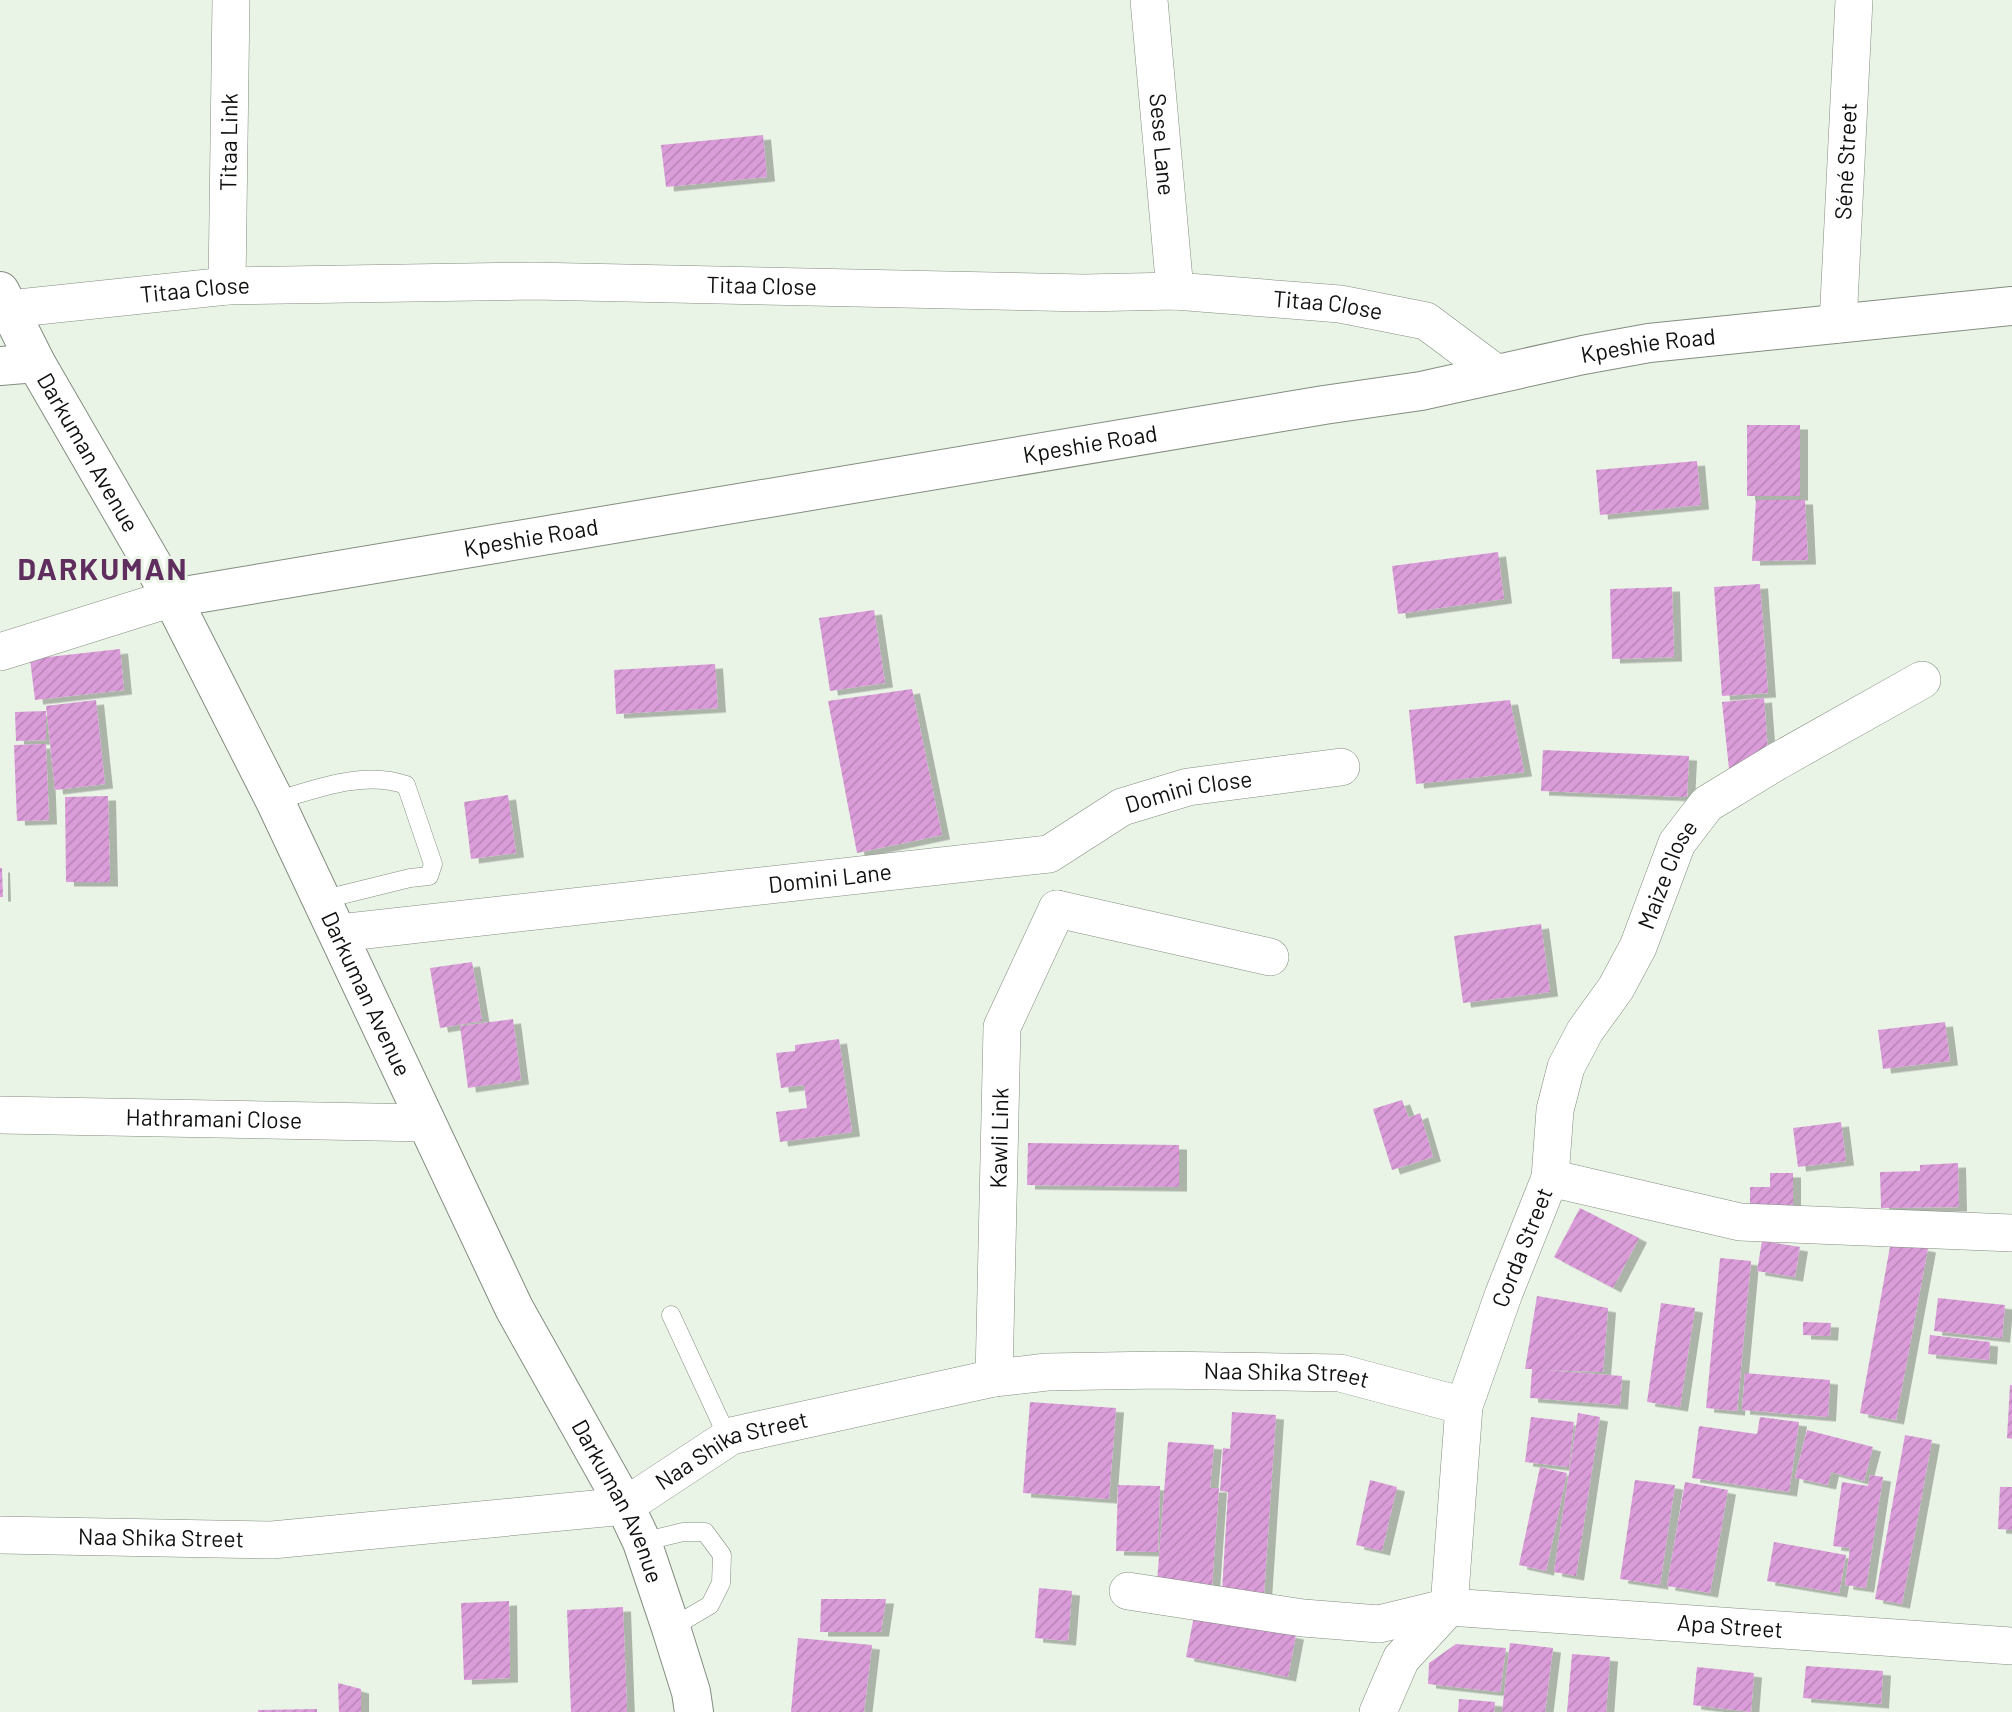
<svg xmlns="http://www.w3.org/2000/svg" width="2012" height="1712" viewBox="0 0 2012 1712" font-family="Barlow,sans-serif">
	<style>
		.building { fill: url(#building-hatch); filter: url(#shadow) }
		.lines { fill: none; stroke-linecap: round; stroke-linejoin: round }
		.service-casing { stroke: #838d80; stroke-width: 19 }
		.minor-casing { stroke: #838d80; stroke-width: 38 }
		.tertiary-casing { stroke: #838d80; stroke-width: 40 }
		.service { stroke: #fff; stroke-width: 18 }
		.minor { stroke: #fff; stroke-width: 37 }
		.tertiary { stroke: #fff; stroke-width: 38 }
		.labels { text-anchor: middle; stroke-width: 6; stroke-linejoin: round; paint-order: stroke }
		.street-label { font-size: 23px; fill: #0e110d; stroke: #eaf4e6 }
		.district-label { font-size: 30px; font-weight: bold; letter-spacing: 2px; fill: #5f2e5f; stroke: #eaf4e6 }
	</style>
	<defs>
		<pattern id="building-hatch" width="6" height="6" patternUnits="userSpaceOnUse" patternTransform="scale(1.75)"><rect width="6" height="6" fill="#db9dda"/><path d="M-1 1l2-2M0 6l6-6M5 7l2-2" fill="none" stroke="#bb86ba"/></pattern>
		<filter id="shadow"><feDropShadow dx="8" dy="4.5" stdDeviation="0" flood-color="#0004"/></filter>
	</defs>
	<rect width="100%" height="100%" fill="#eaf4e6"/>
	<path class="building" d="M763,135L767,177L666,187L661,145Z
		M1747,425H1800V496H1747Z
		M1697,461L1701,505L1600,515L1596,470Z
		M1756,500H1805L1808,560L1752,561Z
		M1498,552L1504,599L1398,614L1392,566Z
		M1760,584L1768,693L1722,696L1714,587Z
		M1672,587L1674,657L1612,659L1610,589Z
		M874,610L885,683L830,691L819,618Z
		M120,649L124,690L35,700L30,659Z
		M715,664L718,708L616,714L614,670Z
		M912,689L942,835L857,853L828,701Z
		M1764,698L1769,765L1729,769L1722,702Z
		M96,700L105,784L55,790L46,706Z
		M1510,700L1524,772L1416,784L1409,710Z
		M46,711V740L16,741L15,712Z
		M46,744L49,820L17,821L14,745Z
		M1543,750L1689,756L1687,797L1541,791Z
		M508,795L516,853L471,859L464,802Z
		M108,796L110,882H66L65,797Z
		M0,868H2L3,897H0Z
		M1541,924L1550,992L1463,1003L1454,936Z
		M472,962L482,1021L440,1028L430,968Z
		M513,1019L521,1080L468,1088L460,1026Z
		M1945,1022L1950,1061L1883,1069L1878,1030Z
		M839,1039L852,1132L780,1142L776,1112L807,1108L804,1085L781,1088L776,1053L795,1051V1045Z
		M1402,1100L1409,1118L1420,1113L1433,1157L1392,1170L1373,1109Z
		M1841,1122L1846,1161L1798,1167L1793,1128Z
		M1028,1143L1179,1145V1187L1027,1185Z
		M1958,1163L1959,1207L1881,1208L1880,1172L1920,1171V1165Z
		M1770,1173H1793V1210H1750V1187H1770Z
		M1580,1208L1639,1238L1613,1288L1554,1257Z
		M1762,1241L1800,1247L1795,1277L1757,1271Z
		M1891,1241L1928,1248L1896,1420L1860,1413Z
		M1720,1258L1751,1261L1737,1411L1706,1408Z
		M1537,1296L1608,1308L1603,1372L1542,1370L1622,1376L1620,1405L1530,1398L1532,1369H1525Z
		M1938,1298L2005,1305L2002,1338L1934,1331Z
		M1661,1303L1695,1308L1680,1407L1647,1402Z
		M1803,1322L1831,1323L1830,1336L1803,1335Z
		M1930,1335L1990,1342L1989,1360L1928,1354Z
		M1745,1373L1830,1380L1828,1417L1742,1410Z
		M2010,1385H2012V1439L2007,1438Z
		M1030,1402L1116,1408L1109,1499L1023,1493Z
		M1232,1412L1276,1415L1264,1594L1222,1591L1228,1492L1220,1491L1223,1448L1230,1449Z
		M1578,1413L1600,1417L1576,1576L1554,1572Z
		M1531,1417L1574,1422L1569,1467L1525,1462Z
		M1760,1417L1799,1422L1789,1492L1692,1478L1699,1426L1757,1434Z
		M1807,1430L1873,1447L1864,1481L1831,1472L1828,1485L1795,1478Z
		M1905,1435L1932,1440L1902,1604L1875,1599Z
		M1168,1442L1214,1445L1210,1488H1219L1212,1586L1157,1582Z
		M1540,1467L1567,1473L1546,1571L1519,1565Z
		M1870,1475L1883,1477L1866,1588L1845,1585L1850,1548L1833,1546L1842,1482L1868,1486Z
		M1370,1480L1397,1487L1382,1551L1356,1545Z
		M1635,1480L1675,1485L1660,1585L1620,1579Z
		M1685,1482L1728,1490L1710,1593L1667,1586Z
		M1118,1485L1160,1486L1158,1552L1116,1551Z
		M2000,1487H2012V1530L1998,1529Z
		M1774,1542L1846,1555L1839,1593L1767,1581Z
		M1039,1588L1072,1591L1068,1641L1035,1638Z
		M821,1599H886L881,1632H820Z
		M509,1601L510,1678L464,1680L461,1603Z
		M623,1607L627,1712H571L567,1610Z
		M1194,1616L1296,1635L1288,1677L1186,1657Z
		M798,1638L872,1645L864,1712H791Z
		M1510,1643L1553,1648L1545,1712H1502Z
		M1456,1644L1506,1648L1500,1692L1428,1684L1429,1663Z
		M1572,1654L1610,1657L1606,1712H1567Z
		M1806,1666L1883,1671L1881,1704L1803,1698Z
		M1697,1667L1754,1673L1751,1712L1693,1705Z
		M338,1683L361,1689V1712H339Z
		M1459,1699L1495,1702L1494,1712H1458Z
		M317,1709V1712H258V1710Z"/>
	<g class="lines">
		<g class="service-casing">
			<path id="service" d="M275,801C316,789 364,770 406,785L433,864L429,876L410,878L321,900
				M671,1315L728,1438
				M642,1542L683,1532H705L722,1555L721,1583L710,1605L671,1628"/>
		</g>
		<g class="minor-casing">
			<g id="minor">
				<path id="s1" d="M1149,0L1175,291"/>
				<path id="s2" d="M227,286L231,0"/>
				<path id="s3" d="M9,309L227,286L533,281L1084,293L1175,291L1340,304L1426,321L1497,374"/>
				<path id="s4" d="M1838,324L1854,0"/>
				<path d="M0,652L172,598"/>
				<path d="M1057,909L1270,957"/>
				<path id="s5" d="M339,933L1049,854L1122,807L1188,787L1341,767"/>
				<path id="s6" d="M0,1115L427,1123"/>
				<path id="s7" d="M1550,1178L1555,1110L1566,1067L1585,1031L1616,988L1638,947L1677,843L1707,804L1776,762L1922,680"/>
				<path id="s8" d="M994,1378L1002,1027L1057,909"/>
				<path id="s9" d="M0,1535L272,1540L625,1506L731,1436L994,1378L1047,1372L1159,1370L1340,1373L1464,1406"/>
				<path id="s10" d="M1128,1591L1303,1618L1379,1624L1449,1607L2012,1646"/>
				<path id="s11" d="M1378,1712L1401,1659L1449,1607L1464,1406L1504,1293L1550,1178L1740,1222L2012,1233"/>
			</g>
		</g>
		<g class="tertiary-casing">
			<g id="tertiary">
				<path id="s12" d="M0,291L36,363L172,598L275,801L514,1308L625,1506L642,1542L671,1628L691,1692L694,1712"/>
				<path d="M0,366L36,363"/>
				<path id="s13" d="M172,598L1324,405L1421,391L1583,355L1649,343L2012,306"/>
			</g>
		</g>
		<use href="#service" class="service"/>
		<use href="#minor" class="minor"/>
		<use href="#tertiary" class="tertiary"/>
	</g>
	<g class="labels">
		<g class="street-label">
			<text dy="8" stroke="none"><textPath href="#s2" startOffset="144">Titaa Link</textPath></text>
			<text dy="8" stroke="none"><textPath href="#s1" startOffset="145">Sese Lane</textPath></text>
			<text dy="8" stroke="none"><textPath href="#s4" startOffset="163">Séné Street</textPath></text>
			<text dy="8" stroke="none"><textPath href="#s3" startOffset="754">Titaa Close</textPath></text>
			<text dy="8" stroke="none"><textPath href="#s3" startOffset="187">Titaa Close</textPath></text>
			<text dy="8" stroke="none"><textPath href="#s3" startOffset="1321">Titaa Close</textPath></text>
			<text dy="8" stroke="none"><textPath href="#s13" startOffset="1498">Kpeshie Road</textPath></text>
			<text dy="8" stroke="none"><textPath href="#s13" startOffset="931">Kpeshie Road</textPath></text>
			<text dy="8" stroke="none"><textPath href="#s12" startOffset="184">Darkuman Avenue</textPath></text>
			<text dy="8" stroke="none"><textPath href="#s13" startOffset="364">Kpeshie Road</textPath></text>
			<text dy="8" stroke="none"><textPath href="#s5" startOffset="870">Domini Close</textPath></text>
			<text dy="8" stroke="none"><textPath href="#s7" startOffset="331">Maize Close</textPath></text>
			<text dy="8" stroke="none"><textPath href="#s5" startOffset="494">Domini Lane</textPath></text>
			<text dy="8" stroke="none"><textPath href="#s12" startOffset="793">Darkuman Avenue</textPath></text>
			<text dy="8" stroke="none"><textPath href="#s6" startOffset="214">Hathramani Close</textPath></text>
			<text dy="8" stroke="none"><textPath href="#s8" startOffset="240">Kawli Link</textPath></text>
			<text dy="8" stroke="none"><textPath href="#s11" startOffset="499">Corda Street</textPath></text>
			<text dy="8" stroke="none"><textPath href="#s9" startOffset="1316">Naa Shika Street</textPath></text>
			<text dy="8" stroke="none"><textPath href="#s9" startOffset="749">Naa Shika Street</textPath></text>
			<text dy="8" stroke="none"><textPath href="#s12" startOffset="1360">Darkuman Avenue</textPath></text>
			<text dy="8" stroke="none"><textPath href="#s9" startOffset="161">Naa Shika Street</textPath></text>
			<text dy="8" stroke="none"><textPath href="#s10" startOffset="607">Apa Street</textPath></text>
		</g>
		<g class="district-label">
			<text x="103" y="580">DARKUMAN</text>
		</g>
	</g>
</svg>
